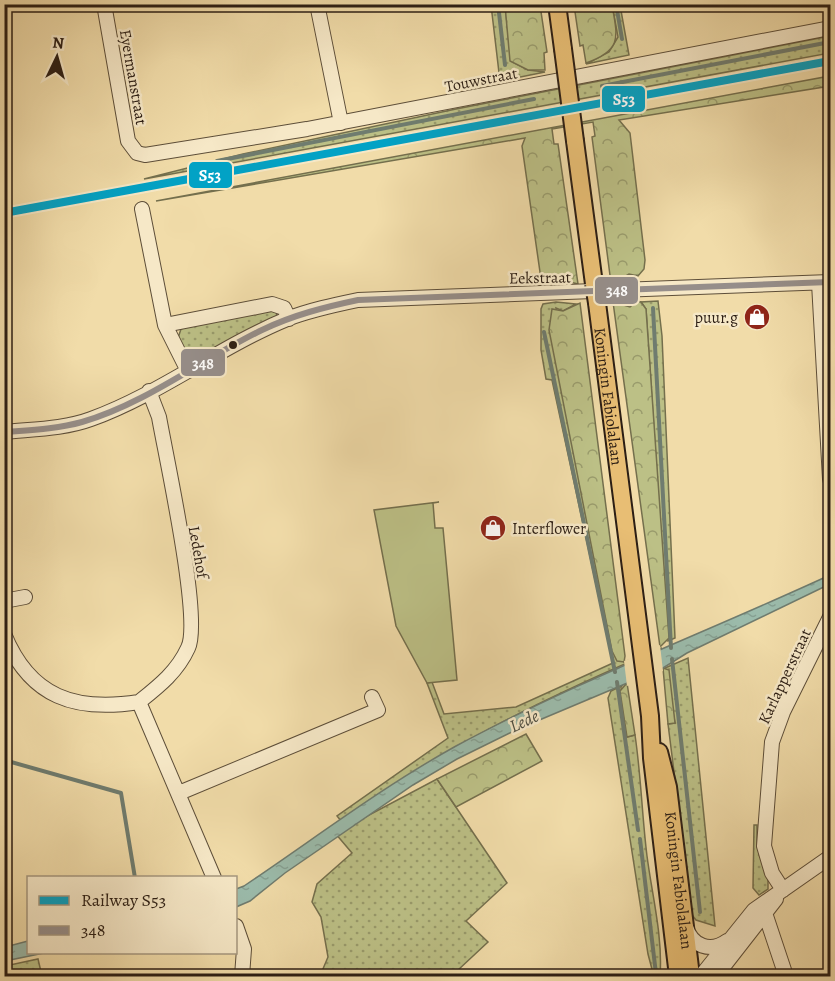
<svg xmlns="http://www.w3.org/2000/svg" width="835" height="981" viewBox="0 0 835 981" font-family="Alegreya,serif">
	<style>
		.grass { fill: url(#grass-dots); stroke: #746f4d; stroke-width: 1.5 }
		.forest { fill: url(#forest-crowns); stroke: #746f4d; stroke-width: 1.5 }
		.garden { fill: #bcc086; stroke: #746f4d; stroke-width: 1.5 }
		.water { fill: url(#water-ripples); stroke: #6f7c6f; stroke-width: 1.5 }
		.pier { fill: #f1dca9 }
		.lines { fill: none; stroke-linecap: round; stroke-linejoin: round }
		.stream { stroke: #6f7c6f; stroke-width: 4 }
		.minor-casing { stroke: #5d4e39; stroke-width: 16 }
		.major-casing { stroke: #2c1e14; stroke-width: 20 }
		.minor { stroke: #f6e8c7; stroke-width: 14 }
		.major { stroke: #e8be74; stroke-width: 16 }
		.major-bridge-casing { stroke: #2c1e14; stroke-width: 20; stroke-linecap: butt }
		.major-bridge { stroke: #e8be74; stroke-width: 16 }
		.bus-1-casing { stroke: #f6e8c7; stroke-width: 10 }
		.bus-1 { stroke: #968e8a; stroke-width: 6 }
		.rail-1-casing { stroke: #f6e8c7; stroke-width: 12 }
		.rail-1 { stroke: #02a2c5; stroke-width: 8 }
		.bus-dot { fill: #2c1e14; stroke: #f6e8c7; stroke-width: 2 }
		.labels { text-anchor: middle; stroke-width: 5; stroke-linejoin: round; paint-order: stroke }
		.street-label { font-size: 16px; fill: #2c1e14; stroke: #f6e8c7 }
		.poi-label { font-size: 16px; fill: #2c1e14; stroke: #f6e8c7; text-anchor: end }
		.water-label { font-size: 18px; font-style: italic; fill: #4d4d41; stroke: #f6e8c7 }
		.line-badge { stroke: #f6e8c7; stroke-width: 2 }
		.badge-label { font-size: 16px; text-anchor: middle; font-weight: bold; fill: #fff }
	</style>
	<defs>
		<pattern id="grass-dots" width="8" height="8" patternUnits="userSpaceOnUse" patternTransform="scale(1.5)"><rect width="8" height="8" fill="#bcc086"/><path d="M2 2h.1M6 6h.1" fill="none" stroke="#999b6c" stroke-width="1.8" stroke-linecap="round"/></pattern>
		<pattern id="forest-crowns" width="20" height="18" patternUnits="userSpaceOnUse" patternTransform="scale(1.5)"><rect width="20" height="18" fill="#bcc086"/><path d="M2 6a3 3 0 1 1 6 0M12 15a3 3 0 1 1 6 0" fill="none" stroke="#999b6c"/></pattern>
		<pattern id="water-ripples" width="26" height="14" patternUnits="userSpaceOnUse" patternTransform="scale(1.5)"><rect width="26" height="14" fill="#9bbbab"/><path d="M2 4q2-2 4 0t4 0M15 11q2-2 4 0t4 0" fill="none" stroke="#86a092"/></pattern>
	</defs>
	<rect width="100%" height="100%" fill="#f1dca9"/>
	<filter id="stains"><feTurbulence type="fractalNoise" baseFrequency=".00333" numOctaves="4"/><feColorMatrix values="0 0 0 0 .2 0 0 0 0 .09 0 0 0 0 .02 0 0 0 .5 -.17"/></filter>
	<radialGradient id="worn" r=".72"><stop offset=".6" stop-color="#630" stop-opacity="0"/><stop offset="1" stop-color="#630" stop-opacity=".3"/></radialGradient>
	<path class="grass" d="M491,5H505L511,61L528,70L545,72L500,81Z
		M612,5H620L629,55L586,64L609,52L618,37Z
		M830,36V53L144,179L243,154L456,109Z
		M658,301L662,336L675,638L668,641L646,309L641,302Z
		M556,302L576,304L563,311L556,308L624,662L662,648C551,695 439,749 341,821L337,816L448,738L427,683L432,682L444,714L516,707L613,663L552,380L546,379L541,350V309L543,304Z
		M270,311H276L277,317L198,359L188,356L178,338L181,329L186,327Z
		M688,658L715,926L696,920L692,915L668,724L675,723L665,668Z
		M623,685L621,687L627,737L635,735C641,775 642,816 647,856C652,895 663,937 660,976H650L653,973L648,954L608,698L611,691Z
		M437,779L507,883L466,921L488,942L458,970L463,976H320L328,957L321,917L312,902L317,884L352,853L335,833Z
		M754,825H757V846L768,876V889L759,895L753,888Z
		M38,959L42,976H5V966Z"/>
	<path class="forest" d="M505,5H540L547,52L544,53L545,70H528L510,61Z
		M574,5H612C618,38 622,50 586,63L583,45L580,46Z
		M830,76V86L619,120L630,133L645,260L644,269L638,276L629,274L614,283H611L592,137L595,136L593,122L552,129L554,144H558L578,284L558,279L548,285L541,279L522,146L525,138L156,201Z
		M637,301L641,302L646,309L669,638L660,647L613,302L630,307Z
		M580,303L625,656L624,662L617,661L612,651L549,330L552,309L563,311Z
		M663,668L669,670L675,723L668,724Z
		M627,683L635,735L627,737L620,691Z
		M526,734L542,761L456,807L437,779Z"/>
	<path class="garden" d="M439,502L433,503L435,528H443L457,680L427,683L396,626L374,510Z"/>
	<path class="water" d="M830,575V584L687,653L663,668L518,729L457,759L413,785L285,873L250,901L236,907V889L244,886C314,839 382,787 456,746C577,681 707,632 830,575Z
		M28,941V952L44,953L5,961V947Z"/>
	<path class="pier" d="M660,645L663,671L627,686L624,661Z"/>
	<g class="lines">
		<path class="stream" d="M498,4L505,65
			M616,4L622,39
			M602,86L830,42
			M217,161L534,99
			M653,308L671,648
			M544,332L615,672
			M672,659L700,912
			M617,682L638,830
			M4,760L121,793L135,878
			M640,839L656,974"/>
		<g class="minor-casing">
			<path id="minor" d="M104,4L128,141L137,153L145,155L307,129L830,28
				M317,4L341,123
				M142,209L165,325L188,371
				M819,283L830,479
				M165,325L272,304L284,308L289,319
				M149,391L159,417C166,457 202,620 188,648C177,672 159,686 139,702L214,878
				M4,432C33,429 64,429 91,419C160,394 219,347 287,319C310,310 334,305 358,300L830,282
				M4,601L25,597
				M4,634C30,698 76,712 139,702
				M179,793L378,710L372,697
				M783,890L772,873L764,846L772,742L783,712L830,617
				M763,907L786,976
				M236,926L244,949L242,976
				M686,927C692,946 710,953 727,941
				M701,976L754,910L830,857
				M716,976L776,899"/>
		</g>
		<g class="major-casing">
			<g id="major">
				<path d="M557,4L563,49"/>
				<path d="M575,141L594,284"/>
				<path id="s1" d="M597,303L650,716L652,758L678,976"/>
				<path id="s2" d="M659,752L668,787L691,976"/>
			</g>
		</g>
		<use href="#minor" class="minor"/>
		<use href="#major" class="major"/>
		<g class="major-bridge-casing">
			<path id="major-bridge" d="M563,49L575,141
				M594,284L597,303"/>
		</g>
		<use href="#major-bridge" class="major-bridge"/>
		<g class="bus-1-casing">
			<path id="bus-1" d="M4,432C30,430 57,429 82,422C147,403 202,359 262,330C293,315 325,307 358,300L830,282"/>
		</g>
		<use href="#bus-1" class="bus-1"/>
		<g class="rail-1-casing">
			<path id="rail-1" d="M4,213L830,61"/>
		</g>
		<use href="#rail-1" class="rail-1"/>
	</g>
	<defs>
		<g id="shop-disc" transform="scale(1.35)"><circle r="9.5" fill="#8f2418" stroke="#f6e8c7"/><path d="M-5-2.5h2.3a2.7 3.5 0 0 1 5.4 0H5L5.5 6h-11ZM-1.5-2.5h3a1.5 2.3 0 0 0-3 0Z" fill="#fff"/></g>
	</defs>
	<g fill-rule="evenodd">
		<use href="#shop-disc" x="757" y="317"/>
		<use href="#shop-disc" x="493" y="528"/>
	</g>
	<circle class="bus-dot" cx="233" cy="345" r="5"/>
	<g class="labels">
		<g class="street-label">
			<text transform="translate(134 77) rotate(80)" y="6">Eyermanstraat</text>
			<text transform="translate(481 79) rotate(-11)" y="6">Touwstraat</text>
			<text transform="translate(540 277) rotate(-1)" y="6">Eekstraat</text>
			<text dy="6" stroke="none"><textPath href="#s1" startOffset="94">Koningin Fabiolalaan</textPath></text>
			<text transform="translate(199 552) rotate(80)" y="6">Ledehof</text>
			<text transform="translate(784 676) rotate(-65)" y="6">Karlapperstraat</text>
			<text dy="6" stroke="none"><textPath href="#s2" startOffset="130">Koningin Fabiolalaan</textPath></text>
		</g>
		<g class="poi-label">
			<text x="738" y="323">puur.g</text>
			<text x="512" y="534" text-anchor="start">Interflower</text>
		</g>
		<g class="water-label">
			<text transform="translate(524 721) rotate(-25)" y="6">Lede</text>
		</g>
	</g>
	<g class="line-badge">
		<rect x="601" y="85" width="45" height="28" rx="6" fill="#02a2c5"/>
		<rect x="188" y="161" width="45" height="28" rx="6" fill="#02a2c5"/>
		<rect x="594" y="276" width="45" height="29" rx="6" fill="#968e8a"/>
		<rect x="180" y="348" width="46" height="29" rx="6" fill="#968e8a"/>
	</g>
	<g class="badge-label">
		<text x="624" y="105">S53</text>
		<text x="210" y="181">S53</text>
		<text x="617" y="296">348</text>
		<text x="203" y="369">348</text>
	</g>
	<rect width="835" height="981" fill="none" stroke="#f1dca9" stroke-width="24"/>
	<rect x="6" y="6" width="823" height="969" fill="none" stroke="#2c1e14" stroke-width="3"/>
	<rect x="12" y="12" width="811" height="957" fill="none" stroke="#2c1e14" stroke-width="1.5"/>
	<rect x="27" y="876" width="210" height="78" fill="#f6e8c7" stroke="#a5977f" stroke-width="1.5"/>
	<rect x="39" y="896" width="30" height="9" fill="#02a2c5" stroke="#a5977f" stroke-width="1.5"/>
	<text x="81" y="906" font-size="18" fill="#2c1e14">Railway S53</text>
	<rect x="39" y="926" width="30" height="9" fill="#968e8a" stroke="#a5977f" stroke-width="1.5"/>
	<text x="81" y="936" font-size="18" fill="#2c1e14">348</text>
	<g transform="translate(57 57) rotate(5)" stroke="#f6e8c7" stroke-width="4.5" paint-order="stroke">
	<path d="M0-4.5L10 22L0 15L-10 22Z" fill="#2c1e14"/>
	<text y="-9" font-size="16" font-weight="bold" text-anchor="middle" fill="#2c1e14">N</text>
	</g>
	<rect width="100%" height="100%" filter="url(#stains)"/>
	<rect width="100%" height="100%" fill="url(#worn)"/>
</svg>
